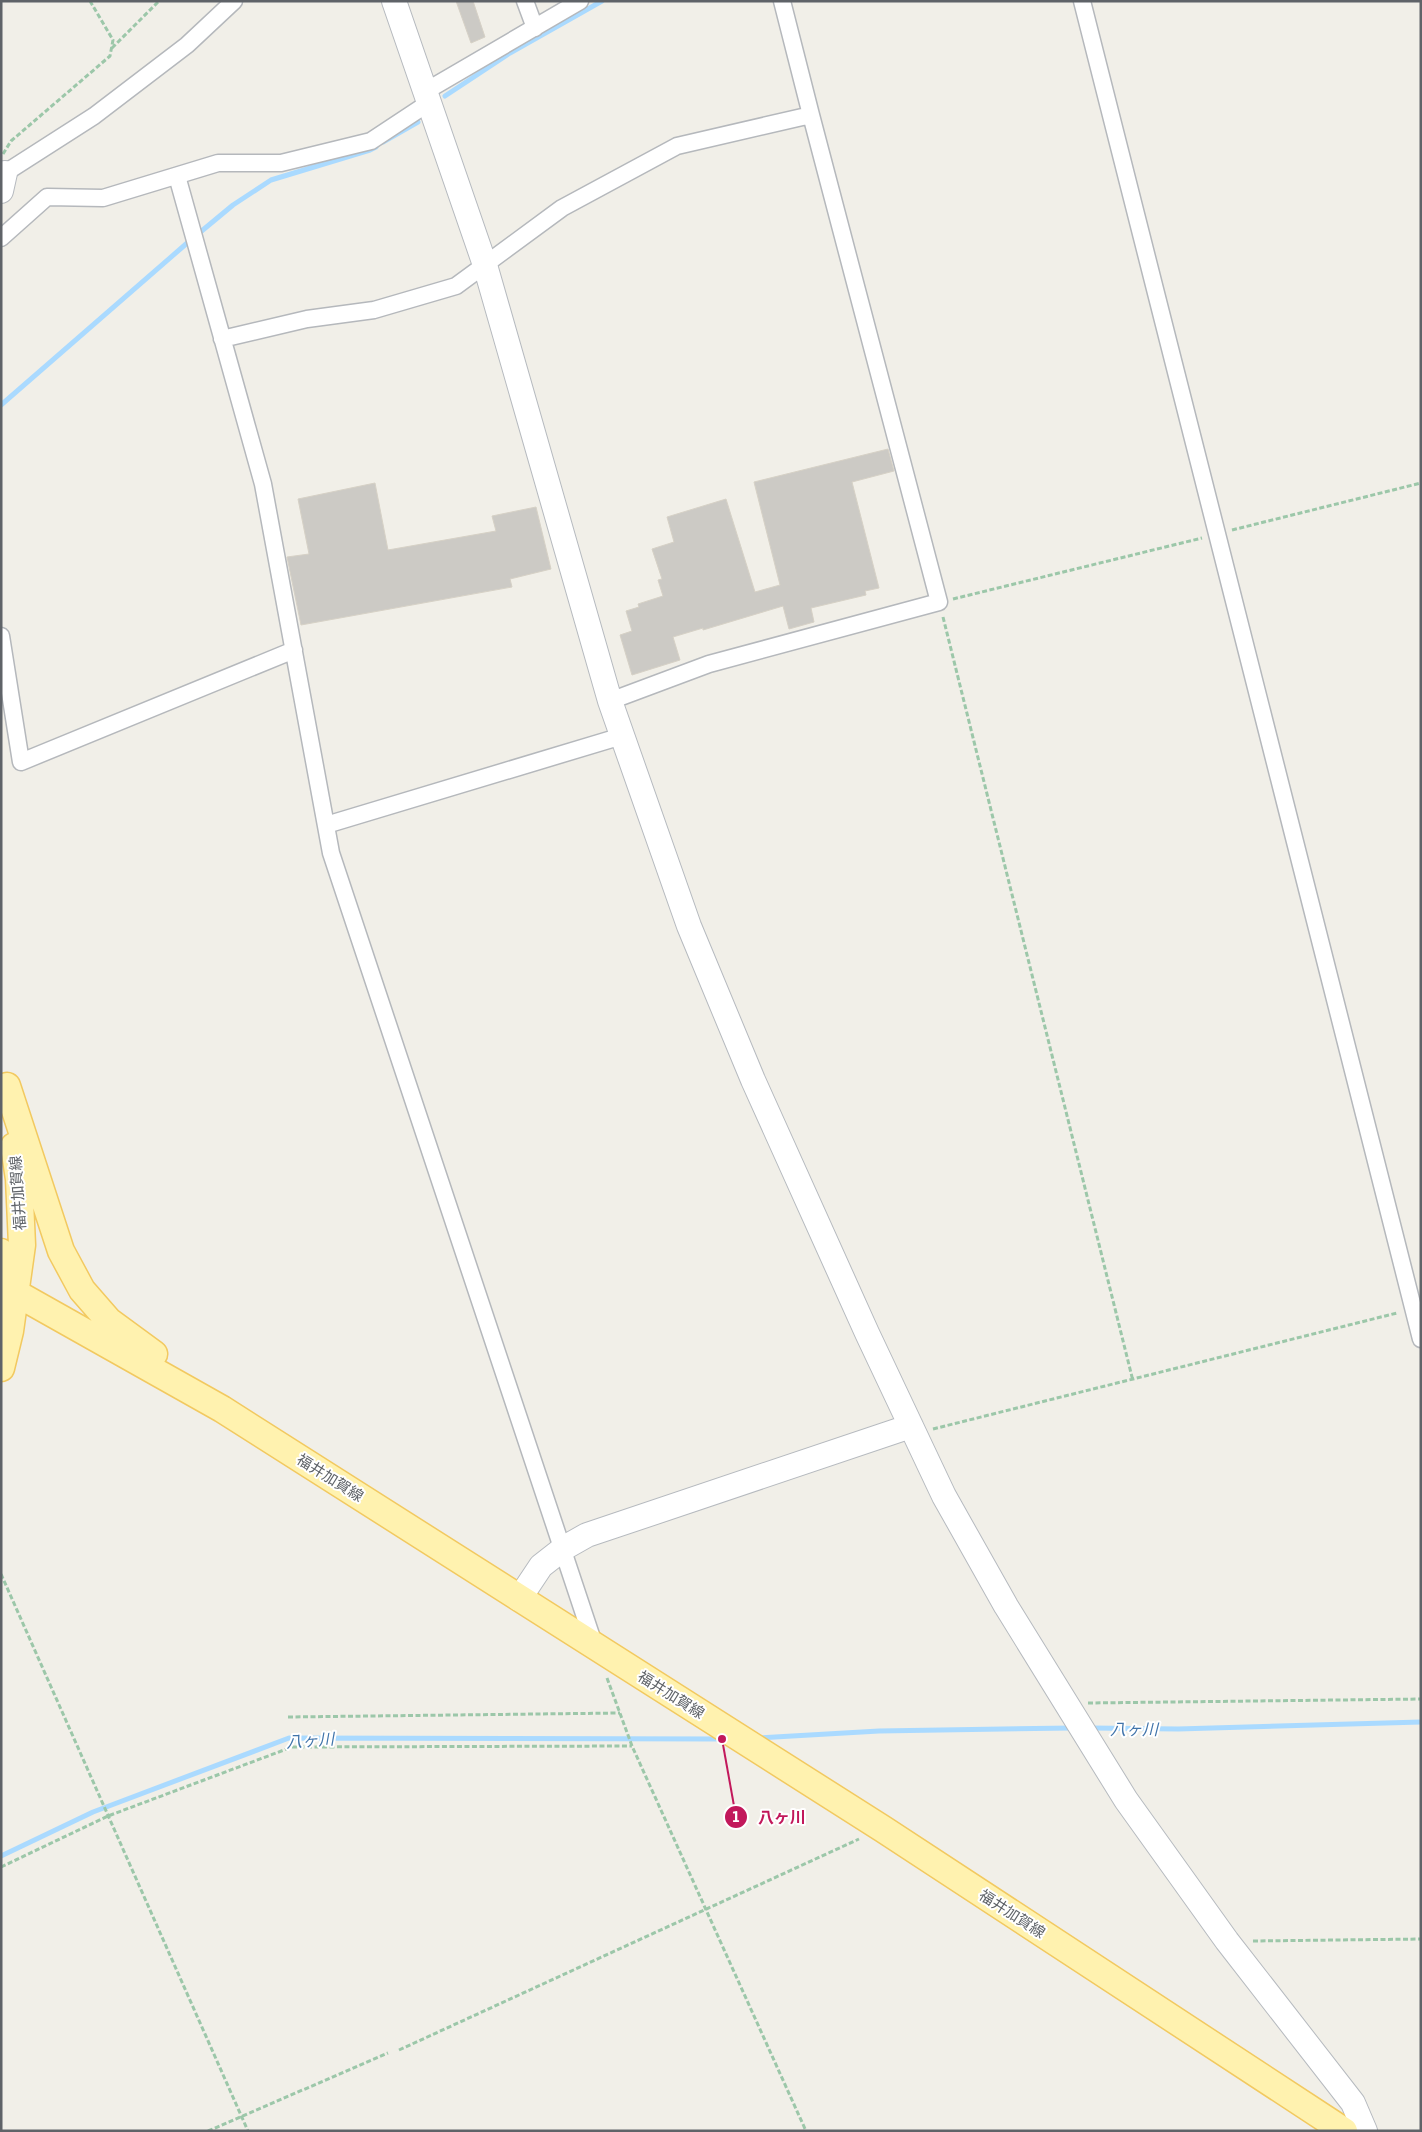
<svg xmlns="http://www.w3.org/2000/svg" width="1422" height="2132" viewBox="0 0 1422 2132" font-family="'Asap Condensed','Noto Sans JP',sans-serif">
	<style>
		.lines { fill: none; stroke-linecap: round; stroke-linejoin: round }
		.stream { stroke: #aadaff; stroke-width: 5 }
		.building { fill: #cccac5; stroke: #d6d1c6 }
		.street-casing { stroke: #b5b8bc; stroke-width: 19 }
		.secondary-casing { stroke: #b6babf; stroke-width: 26 }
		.primary-casing { stroke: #f2c960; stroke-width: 29 }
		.path { stroke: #9cc7a9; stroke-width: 3; stroke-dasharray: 5 2.5; stroke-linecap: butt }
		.street { stroke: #fff; stroke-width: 16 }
		.secondary { stroke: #fff; stroke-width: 24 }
		.primary { stroke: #fff2af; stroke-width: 26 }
		.labels { text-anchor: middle; stroke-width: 4; stroke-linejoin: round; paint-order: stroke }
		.street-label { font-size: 15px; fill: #5f6368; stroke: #fff }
		.water-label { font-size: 16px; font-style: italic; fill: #4174aa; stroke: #fff }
		.leader { fill: none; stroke: #c2185b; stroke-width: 2 }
		.callout-dot { fill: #c2185b; stroke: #fff; stroke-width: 2 }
		.mark-label { font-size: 15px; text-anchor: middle; font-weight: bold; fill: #fff }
		.callout-label { font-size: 16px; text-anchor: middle; font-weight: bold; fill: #c2185b; stroke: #fff; stroke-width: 4; stroke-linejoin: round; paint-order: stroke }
	</style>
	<rect width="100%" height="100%" fill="#f1efe8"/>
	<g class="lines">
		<path class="stream" d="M445,96L510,53L602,1
			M383,142L418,122
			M1,405L186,244L233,205L271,180L370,150L376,147
			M1091,1728L1178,1729L1421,1722
			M758,1738L879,1731L1072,1728
			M1,1856L93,1812L289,1738L723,1739"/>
	</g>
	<path class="building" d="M456,1H473L485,37L471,43Z
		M888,449L894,471L852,482L879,588L865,591L866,595L811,608L814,622L789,629L783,606L703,630V628L673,637L680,660L632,675L620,635L632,631L626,611L639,607L638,604L663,596L658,580L662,579L652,549L674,542L667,517L726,499L755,592L780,585L754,482Z
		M375,483L388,550L496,531L492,516L536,507L551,569L510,579L512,587L301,625L287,557L309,554L298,499Z"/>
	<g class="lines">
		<g class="street-casing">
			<path id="street" d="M525,1L535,28
				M1082,1L1421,1339
				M426,91L580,1
				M5,173L94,116L187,45L234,1
				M177,176L263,484L331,853L595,1647
				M1,238L47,197L103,198L218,163H281L371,141L430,102
				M222,339L307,319L374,310L456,286L562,208L677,146L811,115
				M1,636L21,762L294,650
				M610,701L709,664L939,602L811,115L782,1
				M326,825L622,736"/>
		</g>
		<g class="secondary-casing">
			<path id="secondary" d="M394,1L485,265L610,701L689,926L753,1080L867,1333L944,1496L1006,1606L1126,1800L1227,1941L1353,2103L1365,2131
				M1,191L5,173
				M519,1599L541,1566L564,1548L587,1535L911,1426"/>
		</g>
		<g class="primary-casing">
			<path id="primary" d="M7,1086L61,1251L82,1290L109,1321L154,1354
				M1,1252L14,1292L222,1409L883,1829L1344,2131
				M1,1368L10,1331L22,1245L19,1179L14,1146"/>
		</g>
		<path class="path" d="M112,48L159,1
			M3,154L11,141L110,56L113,40L90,1
			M1232,530L1421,483
			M953,599L1202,538
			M943,617L1133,1381
			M933,1429L1397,1313
			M1,1574L248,2131
			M607,1678L632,1746L806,2131
			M1088,1703L1421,1699
			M288,1717L620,1713
			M1,1867L108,1816L292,1747L632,1746
			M1253,1941L1421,1939
			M399,2050L859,1839
			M208,2131L388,2053"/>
		<use href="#street" class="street"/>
		<use href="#secondary" class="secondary"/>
		<use href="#primary" class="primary"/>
	</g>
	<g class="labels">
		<g class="street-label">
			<text transform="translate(18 1193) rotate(-94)" y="5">福井加賀線</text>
			<text transform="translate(330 1478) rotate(32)" y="5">福井加賀線</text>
			<text transform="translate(671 1695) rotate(32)" y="5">福井加賀線</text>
			<text transform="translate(1012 1914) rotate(33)" y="5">福井加賀線</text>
		</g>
		<g class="water-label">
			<text x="1134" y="1735">八ヶ川</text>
			<text transform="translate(310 1740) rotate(-4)" y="6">八ヶ川</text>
		</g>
	</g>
	<path class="leader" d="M722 1739L736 1817"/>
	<g class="callout-dot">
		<circle cx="722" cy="1739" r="5"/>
		<circle cx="736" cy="1817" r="12"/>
	</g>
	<g class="mark-label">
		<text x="736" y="1822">1</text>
	</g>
	<g class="callout-label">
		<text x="782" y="1823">八ヶ川</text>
	</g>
	<rect width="1422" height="2132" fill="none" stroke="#5f6368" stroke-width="5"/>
</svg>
